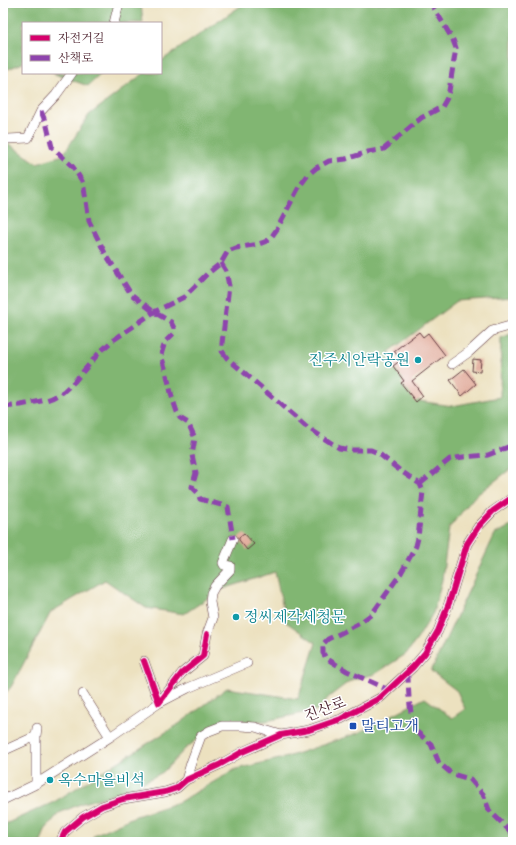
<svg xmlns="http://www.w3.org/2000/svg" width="516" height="845" viewBox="0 0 516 845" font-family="'IM FELL DW Pica','Noto Serif KR',serif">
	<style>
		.forest { fill: #81b672; stroke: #666a4e }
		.building { fill: #e1ac9b }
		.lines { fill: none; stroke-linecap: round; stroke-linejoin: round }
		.minor-casing { stroke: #623c41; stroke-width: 10 }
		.minor { stroke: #fff; stroke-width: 9 }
		.quiet { stroke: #8e44ad; stroke-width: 5; stroke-dasharray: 10 5; stroke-linecap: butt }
		.cycleway-casing { stroke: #fff; stroke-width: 8 }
		.cycleway { stroke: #d6006c; stroke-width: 6 }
		.culture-dot { fill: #0f9aa8; stroke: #fff; stroke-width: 1.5 }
		.transit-dot { fill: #1a4fb4; stroke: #fff; stroke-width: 1.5 }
		.labels { text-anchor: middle; stroke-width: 3; stroke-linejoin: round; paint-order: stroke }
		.culture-label { font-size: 15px; fill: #0d838f; stroke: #fff; text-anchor: start }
		.street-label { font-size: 15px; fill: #4a1f2b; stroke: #fff }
		.transit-label { font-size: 15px; fill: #164399; stroke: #fff; text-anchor: start }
	</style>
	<rect width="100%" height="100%" fill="#fff"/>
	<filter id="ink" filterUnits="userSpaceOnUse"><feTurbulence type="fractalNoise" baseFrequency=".025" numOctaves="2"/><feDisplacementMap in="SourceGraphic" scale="8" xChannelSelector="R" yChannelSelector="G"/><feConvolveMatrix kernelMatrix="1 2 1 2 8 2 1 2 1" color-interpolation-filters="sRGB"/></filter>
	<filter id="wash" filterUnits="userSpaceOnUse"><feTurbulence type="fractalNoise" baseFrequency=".012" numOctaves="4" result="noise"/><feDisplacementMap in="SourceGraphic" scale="16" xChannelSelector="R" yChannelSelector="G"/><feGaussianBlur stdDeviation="0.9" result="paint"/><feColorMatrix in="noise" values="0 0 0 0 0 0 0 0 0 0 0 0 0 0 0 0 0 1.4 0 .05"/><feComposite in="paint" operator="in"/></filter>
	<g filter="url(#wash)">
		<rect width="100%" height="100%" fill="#ece1bf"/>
		<path class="forest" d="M3,3H141L143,23H23V63L3,71Z
			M245,3H513V297L457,301L389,352L419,401L452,406L500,397L501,338L513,333V467L474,497L449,528L442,580L433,613L418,638L406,654L375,674L351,680L330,696L317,710L266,721H232L204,734L185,749L163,772L128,790L83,803L59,813L45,830L41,842H3V825L54,802L179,724L227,688L298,699L316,643L286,622L275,572L220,590L184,614L146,608L105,580L51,612L11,687L3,696V140L37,163L63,155L89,115L144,73H161V61Z
			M52,73H102L88,86Z
			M513,525V842H91L94,835L133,817L179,802L236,769L284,758L358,733L425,698L452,718L465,709L457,691L431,671L495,534Z"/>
		<g id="blocks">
			<path class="building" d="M419,332L423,337L428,333L445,355L412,381L423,396L416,402L401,383L404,381L393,366L401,360L394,351Z
				M473,359L481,360L480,372L472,371Z
				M464,369L476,384L462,396L450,380Z
				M244,533L254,544L247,550L239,540V537Z"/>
		</g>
	</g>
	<g filter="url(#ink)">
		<use href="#blocks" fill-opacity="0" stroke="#623c41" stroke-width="1"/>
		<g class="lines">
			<g class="minor-casing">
				<path id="minor" d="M114,23L119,3
					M8,139L28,138L41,111L56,95L72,73
					M452,364L469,352L492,331L513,325
					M144,661L159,703L182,673L203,656L207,634L213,618L210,602L211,593L215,586L230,570V566L224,565L223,563L233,539
					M83,694L110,737
					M3,751L36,736L37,728
					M186,780L191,763L201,736L209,731L222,726H241L255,727L281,735
					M36,784V736
					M3,800L36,784L110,737L159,703L188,688L247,663
					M60,842L65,832L83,817L102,806L123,799L165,792L177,788L186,780L219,765L242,752L281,735L309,730L341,719L380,698L413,667L425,653L438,631L449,603L467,544L478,527L493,511L513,497"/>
			</g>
			<use href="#minor" class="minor"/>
			<path class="quiet" d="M41,111L47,126L52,147L73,167L82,181L84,188L89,221L105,253L131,294L154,312L171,322L174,328V333L165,342L161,355L166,371L172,397L177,412L180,418L188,423L195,438L192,455L196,473L192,487L198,493L200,499L228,507L233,539
				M221,263L226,271L229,286L222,343V351L227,358L247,375L305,426L339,448L352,450H371L378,453L398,469L420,484L423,491L418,538L416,546L401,573L372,614L360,623L341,633L328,639L323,644V653L326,658L347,671L389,690
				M3,407L21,405L46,400L52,398L63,392L74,382L99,353L112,341L154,312L184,297L207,274L221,263L228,251L236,248L259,244L267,241L272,236L277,229L299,187L308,175L316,168L329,161L346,159L368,152L384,149L421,118L442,107L447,98L449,91L456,48L453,40L431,3
				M420,484L450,459L463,457L488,455L513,445
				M406,673L408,678L409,698L412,720L417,732L431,744L439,763L452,774L470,779L483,794L489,810L513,834"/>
			<g class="cycleway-casing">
				<path id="cycleway" d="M144,661L159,703L182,673L203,656L207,634
					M60,842L65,832L83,817L102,806L123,799L165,792L177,788L186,780L219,765L242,752L281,735L309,730L341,719L380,698L413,667L425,653L438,631L449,603L467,544L478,527L493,511L513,497"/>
			</g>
			<use href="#cycleway" class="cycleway"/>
		</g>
	</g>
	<g class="culture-dot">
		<circle cx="418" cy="360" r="4"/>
		<circle cx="236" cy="617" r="4"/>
		<circle cx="50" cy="780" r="4"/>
	</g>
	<rect class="transit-dot" x="349" y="722" width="8" height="8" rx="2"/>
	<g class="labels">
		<g class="culture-label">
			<text x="410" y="365" text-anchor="end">진주시안락공원</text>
			<text x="244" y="622">정씨제각세청문</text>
			<text x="58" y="785">옥수마을비석</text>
		</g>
		<g class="street-label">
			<text transform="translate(325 709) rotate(-21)" y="5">진산로</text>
		</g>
		<g class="transit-label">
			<text x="361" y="731">말티고개</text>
		</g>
	</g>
	<rect width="516" height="845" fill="none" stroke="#fff" stroke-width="16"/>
	<rect x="22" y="22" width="140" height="52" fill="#ffffff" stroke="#b7a5aa"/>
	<rect x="30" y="35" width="20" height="6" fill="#d6006c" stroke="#b7a5aa"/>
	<text x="58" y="42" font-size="12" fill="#4a1f2b">자전거길</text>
	<rect x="30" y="55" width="20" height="6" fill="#8e44ad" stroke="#b7a5aa"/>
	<text x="58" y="62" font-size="12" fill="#4a1f2b">산책로</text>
</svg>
